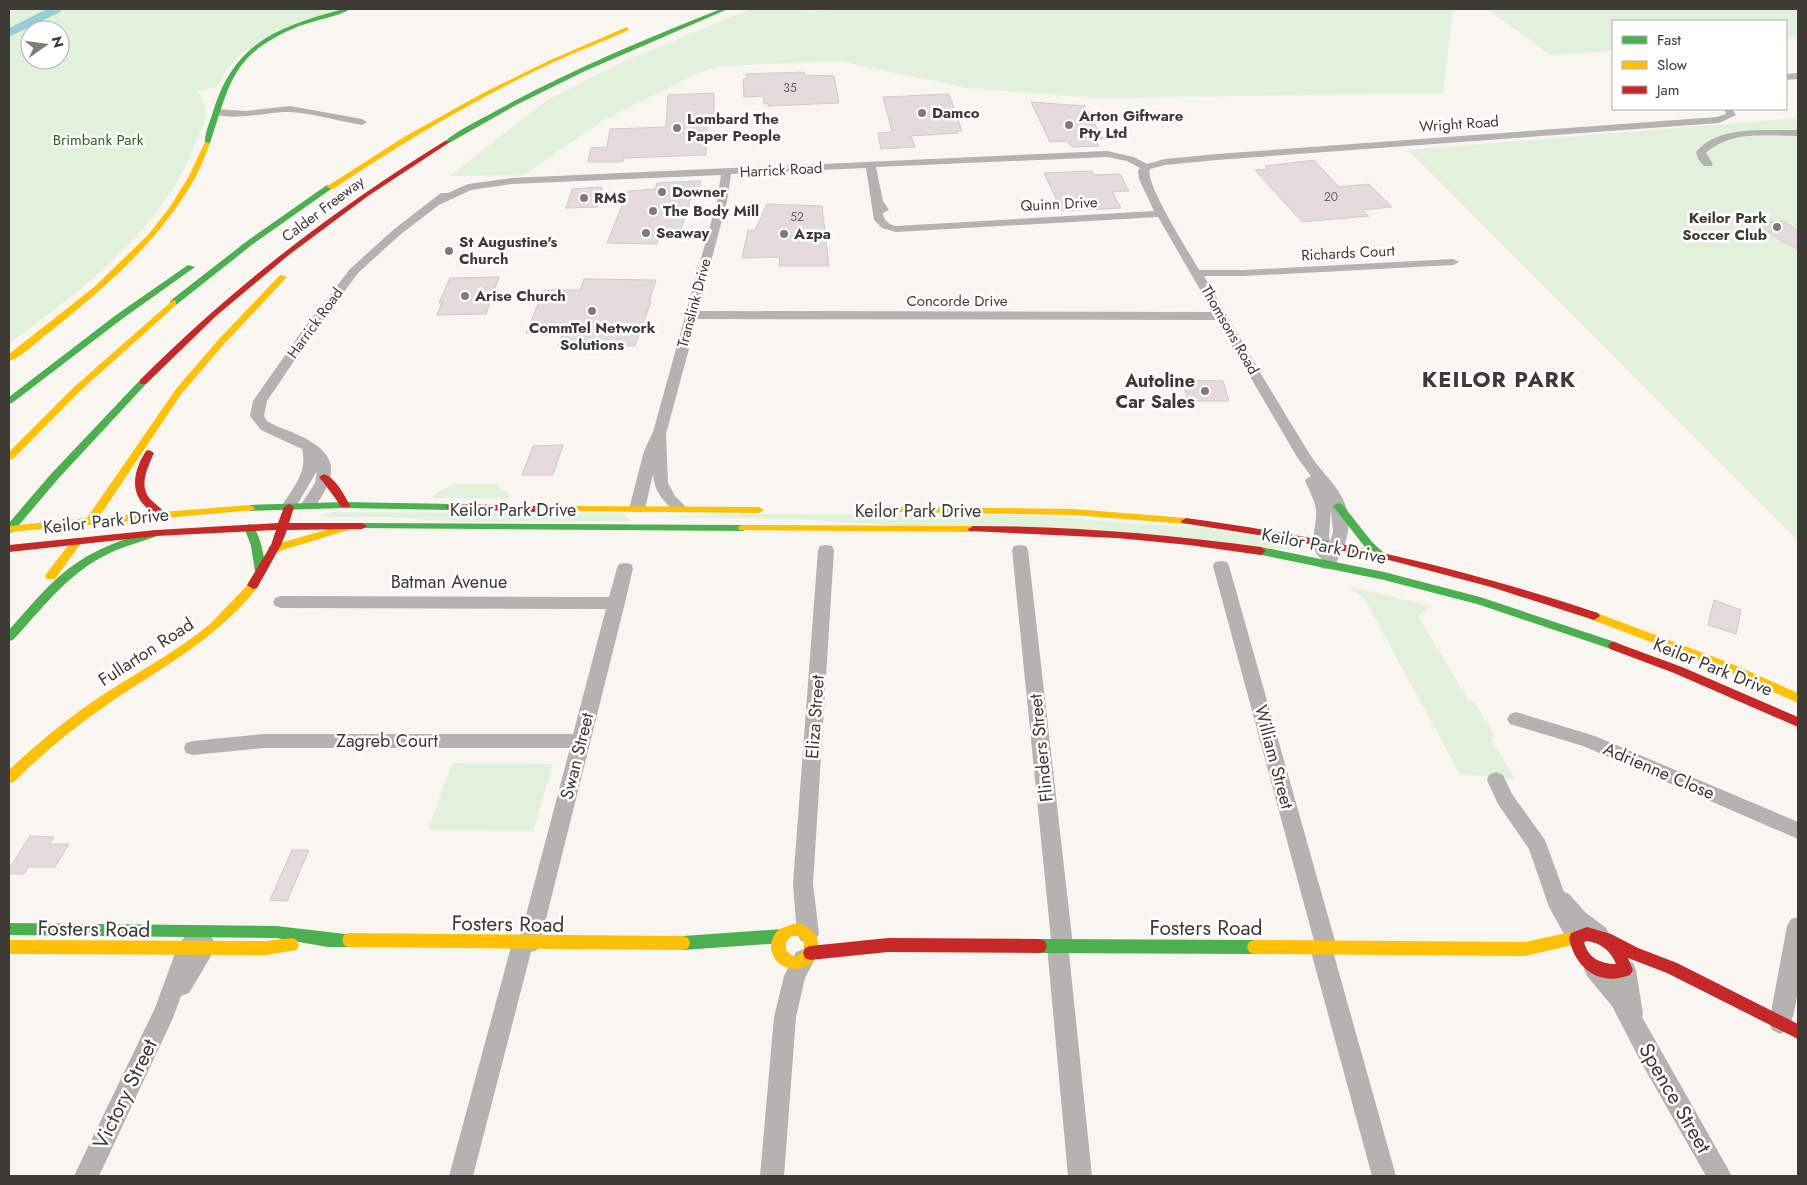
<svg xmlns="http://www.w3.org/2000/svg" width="1807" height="1185" viewBox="0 0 1807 1185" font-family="Jost,sans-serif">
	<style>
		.green { fill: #e1f1db; fill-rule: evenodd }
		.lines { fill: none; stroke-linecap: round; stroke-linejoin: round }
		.river { fill: #98cfd6; fill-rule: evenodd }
		.building { fill: #e7dadc; stroke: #cfcbc9 }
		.street { fill: #b5b3b1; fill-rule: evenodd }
		.fast { fill: #4caf50; fill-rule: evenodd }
		.slow { fill: #ffc107; fill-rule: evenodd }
		.jam { fill: #c62828; fill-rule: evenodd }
		.poi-dot { fill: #7f7b77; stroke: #fff; stroke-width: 2 }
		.labels { text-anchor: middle; stroke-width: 5; stroke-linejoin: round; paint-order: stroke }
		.far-number-label { font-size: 12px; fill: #686260 }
		.far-poi-label { font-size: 15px; font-weight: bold; fill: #3e3a36; stroke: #fff; text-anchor: start }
		.far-street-label { font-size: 15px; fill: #3e3a36; stroke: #fff }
		.far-park-label { font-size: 15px; fill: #2c6325; stroke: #fff }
		.poi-label { font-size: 18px; font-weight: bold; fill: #3e3a36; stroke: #fff; text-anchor: end }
		.street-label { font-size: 18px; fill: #3e3a36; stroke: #fff }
		.near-street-label { font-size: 21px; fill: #3e3a36; stroke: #fff }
		.district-label { font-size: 22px; font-weight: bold; letter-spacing: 1px; fill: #3e3a36; stroke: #fff }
	</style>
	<rect width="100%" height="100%" fill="#f9f5f0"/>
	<path class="green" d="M9,9H340L329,12L242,53L226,70L217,87L198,91L205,106L206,117C197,139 189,163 176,183C135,251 72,298 9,343ZM30,30H60V60H30Z
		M750,9H814L805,13L836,9H1453L1443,93L1098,98L968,88L839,61L719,66L694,75L599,123L524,175L450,176L547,100L618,64Z
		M1487,9H1798V38H1786V21H1613V51L1551,55Z
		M1798,118V541L1408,150Z
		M455,484H496L512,496L506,499L435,498L433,497L436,493Z
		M333,512L623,514L631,521L458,522L393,517H327L320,515Z
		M729,514L1023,515L1212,529L1313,548L1283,549L795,519L663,517Z
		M1347,586L1432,606L1418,616L1469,701H1474L1495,737H1490L1515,779L1460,774L1364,598Z
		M452,763L553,764L533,831L428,830Z"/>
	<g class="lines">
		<path class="river" d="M47,9H62L60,12L9,37V28Z"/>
	</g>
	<path class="building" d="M802,72H804L805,75L834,76L839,103L768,106V103L764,104L763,96L744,97L743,79H746V74Z
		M714,93V120H707L706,155L623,158V161L618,162H588L591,148L607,147L610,129L666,127L668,95Z
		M949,94L962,131H957L958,133L911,136L915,147L881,149L878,133L892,132L883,97Z
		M1031,102L1085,106L1103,139L1095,140L1099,146L1073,147L1066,141L1050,142Z
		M1314,160L1339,187L1369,184L1392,207L1362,210L1369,216L1302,222L1255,170L1268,169L1265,166Z
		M1092,171L1094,175L1120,174L1129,191L1112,192L1121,208L1062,211L1044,173Z
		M701,181L697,194H693L691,197L679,237H659L657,244L607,243L628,191L655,189L657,183Z
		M599,187L602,188L597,207L566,208L572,189Z
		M767,204L822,206L829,266H779L780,257L742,258L748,230H755Z
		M1784,221L1798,231V250L1788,243H1784L1756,223Z
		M499,277L486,314L437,315L442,302L439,303L450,278Z
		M584,279L656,280L649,302H651L649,307L635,346H558L563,333H526L544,290H580Z
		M1182,380L1223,381L1229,401H1188Z
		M563,445L553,475H522L533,446Z
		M1714,600L1741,610L1736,634L1708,625Z
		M30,836L54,837L49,844H69L55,867H28L24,874H9V869Z
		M292,850H309L287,901L270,900Z"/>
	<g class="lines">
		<path class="street" d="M1798,73V79L1786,80V74Z
			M290,106L362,119L367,122L362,125C338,121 313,113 289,112C271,111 226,123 212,112L217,109L246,111Z
			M1724,109H1732L1736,115L1719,123L1217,160L1165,165L1150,169C1144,183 1190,253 1199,270H1244L1453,259L1459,262L1453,265L1244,276H1204C1238,335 1273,395 1309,453C1321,473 1344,490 1348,514C1351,534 1343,551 1333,568L1327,569L1321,568L1319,564L1322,559C1306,549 1318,524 1316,510C1315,500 1308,489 1305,480L1311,476L1297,457L1217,320L697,319L666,434L668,483L675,496L688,509L685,512H675C663,501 654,491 653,474L645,509L642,512H632L629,509L644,451L653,432L717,201L721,175L511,184L471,190L439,205L401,234L358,273L311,336L267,401L264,416L267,421C276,427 286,429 296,434C339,453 340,473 313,509H303L300,506L315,483L317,471L294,510H284L281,507C293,488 308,472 302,449L261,430L250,416L253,401L302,331L350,269L393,230L441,193H448L468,184L511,178L1107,151L1134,157L1147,164L1165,159L1217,154L1717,117L1726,114ZM1107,157L1127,161L1140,168L1138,171L1139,179L1154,211L896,226C888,224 884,221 883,213L889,210L883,201L876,167ZM866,168L874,220L882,228L896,232L1158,217L1213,312L698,311L727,201L731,174ZM1331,510L1333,532L1330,542L1329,536Z
			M1760,130H1798V136C1766,136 1732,130 1706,153L1713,164L1712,166H1704L1698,159L1696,152C1712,133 1737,131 1760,130Z
			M826,545L832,546L834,550L813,884L819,934L815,941L808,943L801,941L797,934L793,884L818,550L820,546Z
			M1020,545L1026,546L1028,550L1073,946L1069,953L1092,1176H1068L1047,946L1051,939L1012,550L1014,546Z
			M1221,561L1227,562L1229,566L1337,948L1334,955L1396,1176H1372L1310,948L1314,941L1213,566L1215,562Z
			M625,563L631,564L633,568L625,603L540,943L537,950L531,952L473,1176H449L512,943L515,936L521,934L570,748H263L193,755L186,753L184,748L186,743L193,741L263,734H573L606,609L281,608L275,606L273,602L275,598L281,596L609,597L617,568L619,564Z
			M1516,712L1595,736L1798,822V839L1583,746L1510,724L1507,719L1510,714Z
			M1496,772L1503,775L1512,794L1545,840L1564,892L1569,894L1585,912L1606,928L1610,935L1606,942L1599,944L1587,938L1584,945L1577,947L1570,945L1549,907L1529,849L1498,804L1487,780L1489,775Z
			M1798,917C1800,950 1802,999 1788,1030L1780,1034L1772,1030L1769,1023L1787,926L1791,919Z
			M193,933L197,935L203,933L211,935L214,942V949L211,956L189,993L181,996L173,1018L99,1176H74L155,1008L177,948L185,936Z
			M804,949L812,952L815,959L805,978L796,1017L784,1176H760L774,1017L784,976L796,952Z
			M1595,959L1603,962L1615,975L1614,970L1617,963L1625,960L1633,963L1636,970L1643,1014L1642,1017L1732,1176H1706L1642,1064L1612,1006L1587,976L1584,969L1587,962Z"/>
		<path class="fast" d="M343,9H351C336,17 316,20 299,26C232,54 231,80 210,143L205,144C204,135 210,121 213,112C234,42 278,27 343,9Z
			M721,9H728L585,71L516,105L449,143L444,142C460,128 484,118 503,107C573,69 647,38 721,9Z
			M327,185L334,187L253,244L176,305H170V301L247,241Z
			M188,265L195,267L122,319L12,403L9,404V397L116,315Z
			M143,379L146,380V384L58,479L13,532L9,533V523L50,475L140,380Z
			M344,502L452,504L457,507L452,510L344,508L250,511L245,508L250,505Z
			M1338,503L1342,504L1372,542L1386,555L1385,558H1377L1364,546L1333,506Z
			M362,523L743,525L748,528L743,531L358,528L357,526L358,524Z
			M249,524C260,527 264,560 267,571L261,575L255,571L251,546L244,527Z
			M156,530L161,533L160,535C142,542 123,546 106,555C67,574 42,609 13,640L9,641V630C28,609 46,586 68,569C94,549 125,538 156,530Z
			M1261,547L1384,572L1480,597L1618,643L1620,646L1618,649L1614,650L1477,604L1384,580L1257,554L1256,551Z
			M9,923L276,926L354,935L356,940L354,945L349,947H328L276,938L9,935Z
			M782,929L787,931L789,936L787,941L782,943L683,950L678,948L676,943L678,938L683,936Z
			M1040,939L1254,940L1259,942L1261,947L1259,952L1254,954L1040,953L1035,951L1033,946L1035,941Z"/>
		<path class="slow" d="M627,27L629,30C600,43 570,54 541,68C469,103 400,144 333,189L326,187L404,137L483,93L548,61Z
			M205,142L210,143C205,155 201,167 195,178C160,240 107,286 52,330C41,338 21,358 9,361V354L93,288L148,235L170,207L189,176Z
			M280,275L287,277L225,343L182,393L99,517L250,505L255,508L254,510L9,532V526L87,518L176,389L219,339Z
			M173,300L176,301V305L79,392L13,459L9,460V452L73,388Z
			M578,506L759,507L764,510L759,513L574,511L573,509L574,507Z
			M896,507L1074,509L1186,518L1191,521L1186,524L1074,515L892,512L891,510Z
			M344,525L348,526L349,528L348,530L273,553L268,549L269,546Z
			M743,525L973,526L978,529L973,532L739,530L738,528L739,526Z
			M77,538L81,539L82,541L81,543L55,579H47L45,576L47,573L73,539Z
			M253,581L257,582L259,585L257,588C213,642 163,666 108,704C74,727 43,753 14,782L9,783V770C38,743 68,718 101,696C138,672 176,652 210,624C218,617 248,583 253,581Z
			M1594,612L1730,663L1798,693V703L1722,669L1590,619L1588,616Z
			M797,923C817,928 826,947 811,964C785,980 757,952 779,929ZM792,936H798L804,941V950L798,956H792L786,950V941Z
			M1576,931L1581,933L1583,938L1581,943L1525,956L1254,954L1249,952L1247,947L1249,942L1254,940L1525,942Z
			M349,933L683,936L688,938L690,943L688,948L683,950L349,947L344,945L342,940L344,935Z
			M292,938L297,940L299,945L297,950L266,955L9,954V940L266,941Z"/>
		<path class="jam" d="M445,141L450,142L368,196L290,254L216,316L146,384H140V380C233,287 333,210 445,141Z
			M149,450L154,453C148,467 138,485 150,499C155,504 161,508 165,513L160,516C154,515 149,510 144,505C129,489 135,468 146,451Z
			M324,474C336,478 344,495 350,505L349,507H341C334,496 327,487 319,477Z
			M289,504L294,507L289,523H362L367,526L362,529L287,530L281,545L257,588L253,589L247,585L271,545L276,530L156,536L9,552V545L156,530L278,523L284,507Z
			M452,504L537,506L542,509L537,512L448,509L447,507L448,505Z
			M1186,518C1327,537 1463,568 1598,613L1600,616L1594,620L1491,587L1393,561L1290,540L1182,523L1181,521Z
			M973,526C1070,526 1165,534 1261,547L1266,551L1261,555L1189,545L1117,538L969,531L968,529Z
			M1614,642L1682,667L1798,717V727L1674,673L1610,649L1608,646L1610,643Z
			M1587,927L1611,934L1638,948L1677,963L1798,1024V1039L1667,973L1628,958L1633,970L1630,975C1599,987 1575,968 1569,938L1571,933ZM1587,941C1601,943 1611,951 1616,964C1600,964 1588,958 1584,942Z
			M888,938L1040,939L1045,941L1047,946L1045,951L1040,953L888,952L810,960L805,958L803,953L805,948L810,946Z"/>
	</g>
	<g class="poi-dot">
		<circle cx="922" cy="113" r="5"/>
		<circle cx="1069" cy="125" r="5"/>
		<circle cx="677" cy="128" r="5"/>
		<circle cx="662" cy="192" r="5"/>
		<circle cx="584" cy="198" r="5"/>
		<circle cx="653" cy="211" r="5"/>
		<circle cx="1777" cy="227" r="5"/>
		<circle cx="646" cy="233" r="5"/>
		<circle cx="784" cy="234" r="5"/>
		<circle cx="449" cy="251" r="5"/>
		<circle cx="465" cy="296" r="5"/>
		<circle cx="592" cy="311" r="5"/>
		<circle cx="1205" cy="391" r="5"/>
	</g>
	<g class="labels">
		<g class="far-number-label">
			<text x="790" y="92">35</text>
			<text x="1331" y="201">20</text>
			<text x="797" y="221">52</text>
		</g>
		<g class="far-poi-label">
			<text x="932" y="118">Damco</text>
			<text x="1079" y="121">Arton Giftware<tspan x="1079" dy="17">Pty Ltd</tspan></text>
			<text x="687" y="124">Lombard The<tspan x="687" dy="17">Paper People</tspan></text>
			<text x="672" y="197">Downer</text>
			<text x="594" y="203">RMS</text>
			<text x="663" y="216">The Body Mill</text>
			<text x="1767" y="223" text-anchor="end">Keilor Park<tspan x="1767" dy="17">Soccer Club</tspan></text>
			<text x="656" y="238">Seaway</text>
			<text x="794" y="239">Azpa</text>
			<text x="459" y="247">St Augustine's<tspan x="459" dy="17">Church</tspan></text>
			<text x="475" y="301">Arise Church</text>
			<text x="592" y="333" text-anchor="middle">CommTel Network<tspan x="592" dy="17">Solutions</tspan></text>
		</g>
		<g class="far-street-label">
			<text transform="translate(1459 124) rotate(-4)" y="5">Wright Road</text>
			<text transform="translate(781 170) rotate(-3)" y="5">Harrick Road</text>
			<text transform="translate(1059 204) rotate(-3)" y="5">Quinn Drive</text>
			<text transform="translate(323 209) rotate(-37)" y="5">Calder Freeway</text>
			<text transform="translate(1348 253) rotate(-3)" y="5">Richards Court</text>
			<text x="957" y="306">Concorde Drive</text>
			<text transform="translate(694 303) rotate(-75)" y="5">Translink Drive</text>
			<text transform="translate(315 323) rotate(-54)" y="5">Harrick Road</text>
			<text transform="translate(1230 330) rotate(60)" y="5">Thomsons Road</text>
		</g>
		<g class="far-park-label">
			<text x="98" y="145">Brimbank Park</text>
		</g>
		<g class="poi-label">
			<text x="1195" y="387">Autoline<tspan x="1195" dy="21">Car Sales</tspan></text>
		</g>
		<g class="street-label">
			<text x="513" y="516">Keilor Park Drive</text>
			<text x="918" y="517">Keilor Park Drive</text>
			<text transform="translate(106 521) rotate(-6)" y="6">Keilor Park Drive</text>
			<text transform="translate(1324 546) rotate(11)" y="6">Keilor Park Drive</text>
			<text x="449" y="588">Batman Avenue</text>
			<text transform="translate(146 652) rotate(-33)" y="6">Fullarton Road</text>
			<text transform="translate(1713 667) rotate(22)" y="6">Keilor Park Drive</text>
			<text transform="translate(815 717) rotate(-86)" y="6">Eliza Street</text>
			<text x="387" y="747">Zagreb Court</text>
			<text transform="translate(1041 748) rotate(-96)" y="6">Flinders Street</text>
			<text transform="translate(577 756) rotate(-76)" y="6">Swan Street</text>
			<text transform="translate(1274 757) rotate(75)" y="6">William Street</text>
			<text transform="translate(1659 771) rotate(23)" y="6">Adrienne Close</text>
		</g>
		<g class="near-street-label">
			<text transform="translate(508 924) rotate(1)" y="7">Fosters Road</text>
			<text x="1206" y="935">Fosters Road</text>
			<text transform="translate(94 929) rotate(1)" y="7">Fosters Road</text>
			<text transform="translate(125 1094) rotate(-64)" y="7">Victory Street</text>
			<text transform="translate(1675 1098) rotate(60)" y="7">Spence Street</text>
		</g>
		<g class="district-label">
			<text x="1499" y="387">KEILOR PARK</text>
		</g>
	</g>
	<rect width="1807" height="1185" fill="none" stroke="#3e3a36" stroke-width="20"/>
	<rect x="1612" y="20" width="175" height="90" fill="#ffffff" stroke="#b2b0af"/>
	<rect x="1622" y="36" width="25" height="8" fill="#4caf50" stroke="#b2b0af"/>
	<text x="1657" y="45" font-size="15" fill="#3e3a36">Fast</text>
	<rect x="1622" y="61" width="25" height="8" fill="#ffc107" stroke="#b2b0af"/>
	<text x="1657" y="70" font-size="15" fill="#3e3a36">Slow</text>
	<rect x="1622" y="86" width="25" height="8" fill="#c62828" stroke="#b2b0af"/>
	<text x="1657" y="95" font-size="15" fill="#3e3a36">Jam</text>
	<g transform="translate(45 45) rotate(76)"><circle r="24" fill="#ffffff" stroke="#b2b0af"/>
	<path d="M0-4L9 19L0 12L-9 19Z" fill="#7f7b77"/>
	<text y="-8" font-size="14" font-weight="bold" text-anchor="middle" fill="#3e3a36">N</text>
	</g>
</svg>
